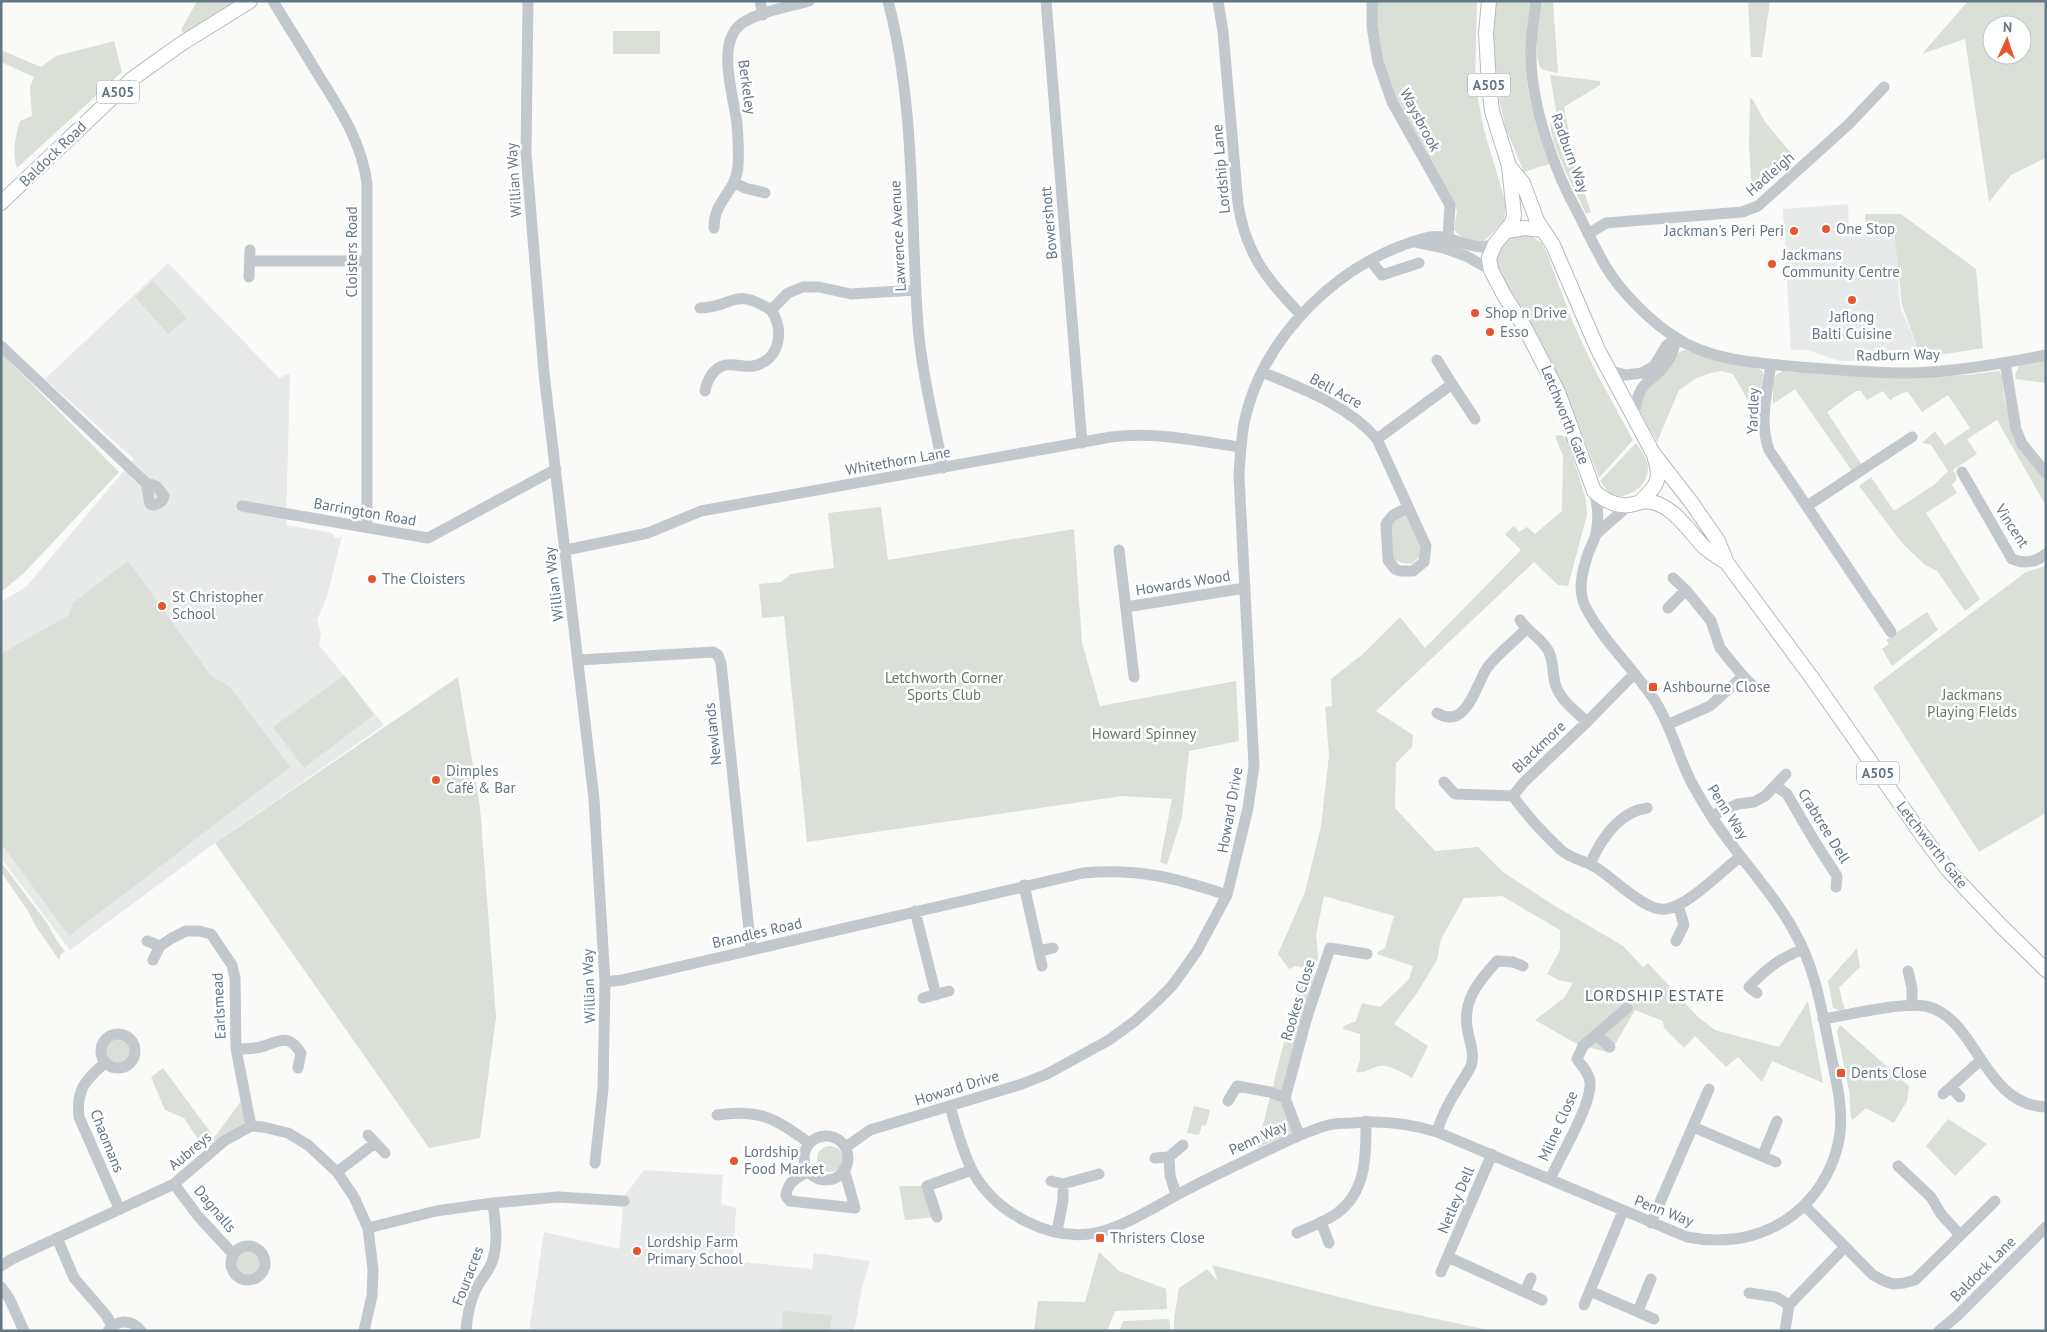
<svg xmlns="http://www.w3.org/2000/svg" width="2047" height="1332" viewBox="0 0 2047 1332" font-family="'PT Sans',sans-serif">
	<style>
		.built { fill: #e8e9e9 }
		.green { fill: #dadfd7; fill-rule: evenodd }
		.lines { fill: none; stroke-linecap: round; stroke-linejoin: round }
		.major-casing { stroke: #b5babe; stroke-width: 16 }
		.minor { stroke: #c3c8cc; stroke-width: 11 }
		.major { stroke: #fff; stroke-width: 14 }
		.poi-dot { fill: #e4572e; stroke: #fff; stroke-width: 2 }
		.labels { text-anchor: middle; stroke-width: 5; stroke-linejoin: round; paint-order: stroke }
		.shield { fill: #fff; stroke: #939fa8; stroke-width: 1 }
		.shield-label { font-size: 14px; font-weight: bold; fill: #657683 }
		.street-label { font-size: 15px; fill: #657683; stroke: #fff }
		.poi-label { font-size: 15px; fill: #657683; stroke: #fff; text-anchor: start }
		.park-label { font-size: 15px; fill: #687a64; stroke: #fff }
		.neighbourhood-label { font-size: 16px; letter-spacing: 1px; fill: #57646e; stroke: #fff }
	</style>
	<rect width="100%" height="100%" fill="#fafaf8"/>
	<path class="built" d="M1848,204L1849,233L1896,232L1900,306L1920,354L1874,361H1840L1807,350H1791L1783,209Z
		M168,263L279,378L290,373L286,525L332,533L335,538H339L342,536L327,597L317,620L321,634L319,645L384,725L215,843L70,950L1,858V602L26,587L134,459L45,379Z
		M644,1170L723,1175L721,1204L736,1208L733,1261L812,1269L814,1253L870,1261L862,1288L854,1331H529L544,1232L619,1249L624,1197Z"/>
	<path class="green" d="M197,1H237L184,34L181,30Z
		M1376,1H1477L1475,83L1484,130L1506,204L1504,221L1483,242C1471,241 1462,239 1454,230L1457,210L1398,107L1386,76L1376,22Z
		M1496,1H1531C1528,23 1525,45 1526,67C1527,100 1538,132 1549,164L1524,172L1506,129L1499,99L1492,39Z
		M1541,1H1553L1558,73C1553,72 1546,71 1542,69C1532,61 1539,14 1541,1Z
		M1748,1H1770L1762,57H1751Z
		M1968,1H2046V158L2011,175L1989,202L1965,39L1922,54ZM1992,25H2022V55H1992Z
		M613,31H660V54H613Z
		M114,41L122,72L17,168C12,152 15,137 20,121L32,116L30,87L34,77L1,62V50L41,67L56,56Z
		M1550,75L1600,81V85L1564,107L1576,169L1591,212L1586,214C1575,189 1552,149 1550,123L1556,116V110Z
		M1750,98L1753,100L1765,122L1792,154L1752,192L1749,146Z
		M1865,214H1901L1976,269L1983,348L1921,358L1902,305L1894,228L1866,230Z
		M1530,235L1542,243L1546,251L1573,323L1597,374L1633,440L1599,478L1568,399L1555,371L1540,342L1520,316L1494,261C1500,239 1508,236 1530,235Z
		M153,281L187,318L168,334L135,297Z
		M1684,350L1759,368L1763,373L1760,407L1752,408L1733,374L1721,371L1711,373L1697,378L1679,390L1657,442L1640,412L1641,400L1645,388L1677,354Z
		M3,355L119,472L24,573L1,592V356Z
		M2046,360V383L2016,379L2015,375L2019,366Z
		M1783,371L1880,376L1968,375L1999,371L2002,377L2004,396L2011,427L2020,445L2046,479V506L1997,420L1967,439L1977,454L1953,470L1956,475V480L1952,485L1957,493L1926,513L1980,599L1965,611L1937,571L1925,565L1902,543L1859,486L1871,477L1894,511L1934,485L1948,471L1931,445L1922,443L1935,431L1945,445L1970,428L1948,395L1922,412L1908,392L1902,393L1890,400L1883,391L1867,400L1861,391H1856L1827,412L1862,465L1852,471L1795,389L1773,404V383L1776,375Z
		M1560,435L1567,438L1586,500L1587,515L1568,586L1558,585L1534,562L1376,711L1413,735L1412,747L1396,763L1395,808L1435,851L1478,847L1503,872L1550,903L1623,946L1643,967L1648,963L1698,1017L1715,1030L1779,1047L1808,1001L1823,1083L1772,1061L1762,1082L1738,1057L1726,1067L1695,1036L1684,1048L1664,1028L1663,1021L1635,1010L1610,1053L1577,1044L1535,1020L1564,998L1573,983L1558,980L1547,974L1560,950V930L1502,896L1464,898L1441,939L1437,960L1417,993L1394,1024L1428,1046L1412,1078C1404,1073 1388,1064 1379,1066C1371,1068 1364,1074 1356,1072L1360,1060V1034L1343,1029L1344,1026L1356,1021L1362,1003L1380,1007L1409,979L1413,966L1377,954L1378,952L1385,948L1394,916L1324,896L1316,935L1318,956L1307,1012L1282,1102L1293,1132L1257,1148L1303,968L1295,966L1289,969L1278,954L1305,892L1321,826L1329,755L1325,707L1332,706L1331,679L1364,653L1400,617L1425,648L1521,550L1505,534L1514,526L1519,532L1527,527L1535,534L1562,511L1563,456L1555,436Z
		M1636,443C1641,450 1647,458 1648,467C1649,484 1630,500 1614,495C1607,492 1604,486 1600,481Z
		M881,507L888,560L1074,529L1082,643L1100,706L1236,681L1239,741L1189,751L1182,817L1167,865L1160,862L1172,799L1122,796L807,842L784,616L762,618L759,584L781,582L791,574L834,568L828,513Z
		M1406,514L1423,548L1420,556L1412,564L1402,563L1394,560L1390,544L1389,528L1395,519Z
		M128,561L211,676L229,686L290,767L69,936L1,843V654L69,615L73,603Z
		M2046,566V813L1979,852L1873,687L2026,572Z
		M1927,612L1938,630L1892,666L1882,649L1889,644L1886,640Z
		M344,675L374,715L304,768L273,727Z
		M458,677L480,807L496,1017L480,1138L429,1148L215,843Z
		M1,862L47,923L57,941L65,951L61,954L59,960L35,925L28,911L1,872Z
		M1857,948L1860,967L1839,988L1845,1010H1838L1833,1008L1828,981Z
		M1840,1025L1909,1086L1907,1101L1894,1123L1866,1108L1853,1120L1851,1118L1849,1091L1837,1031Z
		M101 1051a17 17 0 1 1 34 0a17 17 0 1 1-34 0Z
		M163,1068L211,1133L201,1144L184,1118L165,1110L151,1077Z
		M245,1096L251,1126L218,1146L213,1139Z
		M1194,1106L1210,1110L1206,1126L1202,1125L1199,1135L1187,1133Z
		M1948,1119L1987,1144L1955,1176L1926,1146Z
		M817 1159a13 13 0 1 1 26 0a13 13 0 1 1-26 0Z
		M899,1186H927L937,1217L905,1220Z
		M233 1263a15 15 0 1 1 30 0a15 15 0 1 1-30 0Z
		M1099,1252L1119,1271L1166,1289L1167,1309L1115,1311L1107,1331H1034L1038,1301L1085,1302Z
		M1212,1265L1371,1305L1493,1331H1174V1318L1179,1288L1207,1269L1218,1281Z
		M783,1311L832,1315L830,1331H782Z
		M1169,1319L1171,1331H1119L1123,1321Z"/>
	<g class="lines">
		<g class="major-casing">
			<path id="major" d="M1489,1L1486,33L1489,85L1492,111L1509,166L1514,215L1512,223L1495,244L1489,258L1491,270L1504,295L1525,328L1558,392L1594,491C1604,500 1615,507 1629,505C1637,504 1643,500 1652,502C1674,507 1689,531 1704,547C1711,553 1719,558 1727,563
				M1509,166L1523,183L1537,221L1553,245L1598,350L1653,453L1691,502L1718,541L1727,563L1812,678L1922,835L1948,870L2000,925L2046,970
				M1,203L132,79L181,44L250,1
				M1507,231L1524,228L1542,230
				M1641,501C1656,486 1662,481 1655,459"/>
		</g>
		<path class="minor" d="M273,1C288,26 304,51 319,76C341,111 362,143 367,184V527
			M528,1L526,153L544,373L594,799L605,982L603,1089L595,1163
			M760,1L763,15
			M888,1C916,107 910,218 918,326C922,374 934,421 943,468
			M1046,1L1082,443
			M1218,1L1223,32L1238,204C1246,254 1267,280 1301,315
			M1372,1V27L1378,62L1392,102L1450,205L1448,237L1444,248
			M1536,1C1534,20 1530,39 1531,58C1532,108 1554,170 1578,213C1587,231 1596,250 1606,267C1621,292 1651,322 1675,337C1710,361 1759,363 1800,367C1837,370 1873,373 1910,373C1955,372 2001,364 2046,355
			M735,183L745,188L765,193
			M714,228C714,199 736,193 738,166C739,152 738,137 737,124C734,96 714,40 744,22C762,11 788,7 809,1
			M1588,234L1606,223L1742,212L1758,206L1849,124L1884,87
			M1415,242L1444,248L1466,256L1491,270
			M250,261H367
			M1371,261L1382,275L1419,263
			M249,277L250,250
			M700,308C735,307 733,286 771,310L788,293L803,287H819L851,294L916,290
			M1,346L146,483L156,486L164,496C163,502 155,507 150,504L146,483
			M2005,363L2016,429L2022,444L2046,473
			M1771,364C1767,392 1759,423 1769,450L1891,632
			M1607,370L1626,375L1642,373L1654,366L1666,346L1676,338
			M1262,372C1303,389 1348,405 1377,439L1426,546L1424,562L1413,571H1400L1395,569L1388,560L1386,524L1392,516L1408,507
			M1452,384L1475,419
			M705,391C707,381 711,371 722,366C732,362 743,368 753,366C780,361 785,330 771,310
			M1634,417C1635,408 1636,398 1641,390C1644,384 1650,380 1655,376C1667,365 1674,354 1676,338
			M1377,439L1452,384L1437,360
			M1962,472L2012,559C2024,564 2036,562 2046,554
			M242,506L428,538L556,469
			M1807,506L1912,437
			M1596,534L1628,506
			M566,550L648,533L701,511L1111,437C1154,431 1197,441 1240,447
			M1119,550L1134,677
			M1673,578L1686,590L1711,621L1720,648L1743,676L1754,687
			M1126,607L1245,588
			M1668,608L1686,590
			M1520,620C1528,632 1543,639 1549,652C1554,663 1552,675 1556,686C1561,701 1577,712 1587,722
			M579,660L713,652L718,655L721,663L751,950
			M1634,674L1587,722L1524,782L1513,796C1526,815 1544,834 1561,850C1571,859 1584,860 1595,867C1613,877 1646,913 1666,909C1690,905 1721,871 1740,857
			M1437,713C1467,731 1476,684 1487,668C1498,653 1514,642 1526,629
			M1669,724L1710,706L1743,676
			M1444,782L1455,794L1513,796
			M1776,786L1787,794L1815,842L1837,876L1836,887
			M1711,816L1738,804L1754,802L1765,796L1786,774
			M1590,864C1601,839 1619,812 1647,808
			M1024,885L1042,966
			M915,911L936,995
			M147,941L160,946
			M1676,941L1684,925L1678,905
			M1039,951L1053,948
			M153,960L160,946L172,938L186,931H199L211,934L232,965L235,978L236,1049L251,1126
			M1908,971L1912,988V1005
			M605,982L622,980L1083,873C1139,868 1176,878 1227,895
			M1757,993L1749,987C1767,968 1779,959 1803,949
			M923,998L949,991
			M1823,1019C1849,1015 1901,1002 1925,1006C1977,1016 1982,1105 2046,1107
			M101 1051a17 17 0 1 1 34 0a17 17 0 1 1-34 0Z
			M1596,1035L1610,1047
			M236,1049C245,1049 256,1049 264,1046C282,1040 288,1034 301,1053L298,1068
			M105,1063C85,1080 76,1090 79,1117L119,1208
			M1951,1087L1960,1097
			M1943,1094L1981,1060
			M1228,1101L1237,1086L1270,1092L1285,1098
			M950,1106C956,1127 962,1150 972,1170C994,1212 1049,1242 1096,1233C1121,1228 1153,1208 1175,1196C1206,1179 1238,1164 1270,1149C1289,1140 1309,1130 1329,1125C1336,1123 1344,1123 1352,1123C1382,1120 1408,1123 1437,1132L1687,1237C1733,1246 1778,1235 1810,1199C1826,1181 1837,1157 1840,1133C1843,1106 1836,1080 1831,1055C1822,1012 1816,969 1794,931C1771,889 1735,854 1710,814C1702,801 1693,787 1687,773C1676,749 1670,724 1655,701C1634,669 1604,642 1586,608C1577,591 1582,572 1588,554C1590,547 1595,540 1596,533C1599,519 1598,505 1594,491
			M717,1115C760,1109 775,1118 809,1143
			M1693,1127L1776,1162
			M1437,1132C1442,1114 1451,1099 1461,1083C1464,1078 1468,1072 1471,1066C1475,1055 1470,1043 1468,1032C1461,1002 1478,982 1497,961L1513,962L1523,966
			M368,1135L385,1153
			M1299,1135L1285,1098L1307,1017L1330,948L1367,954
			M804 1158a22 22 0 1 1 44 0a22 22 0 1 1-44 0Z
			M846,1147L870,1130L1022,1084L1047,1074L1109,1040L1135,1021L1157,1001L1172,986L1197,951L1227,895L1248,808L1254,766L1239,476C1240,457 1241,437 1245,419C1265,333 1341,261 1425,238C1446,232 1461,246 1481,247C1485,247 1491,245 1495,244
			M1763,1155L1777,1121
			M1169,1157L1170,1175L1176,1195
			M1155,1158L1169,1157L1183,1145
			M1898,1166L1931,1197L1941,1214L1960,1235
			M808,1171C797,1178 787,1182 786,1196L790,1201L855,1208L844,1169
			M337,1172L375,1143
			M1550,1179C1560,1157 1592,1104 1590,1083C1590,1074 1582,1066 1577,1059L1583,1046L1627,1008
			M1051,1181L1063,1184L1099,1174
			M174,1184L198,1216L233,1254
			M1804,1205L1873,1275L1884,1281L1893,1284L1904,1283L1915,1280L1995,1201
			M937,1217L927,1186L972,1170
			M1321,1222L1329,1243
			M1651,1223L1709,1089
			M368,1228L436,1211L493,1203L558,1197L624,1201
			M1057,1231L1063,1200V1184
			M1297,1233C1310,1227 1324,1222 1336,1214C1367,1192 1366,1155 1366,1121
			M57,1238L74,1278L106,1315L112,1326
			M231 1263a17 17 0 1 1 34 0a17 17 0 1 1-34 0Z
			M1448,1257L1542,1300
			M1,1266L12,1259L174,1184L224,1141L251,1126L263,1127L288,1133L308,1145L337,1172L354,1197L368,1228L373,1270L372,1296L364,1331
			M1441,1272L1492,1154
			M1,1287L9,1298L24,1331
			M1590,1291L1654,1319
			M1525,1292L1531,1278
			M1749,1293L1776,1297L1789,1305
			M1584,1305L1623,1211
			M1638,1311L1651,1279
			M108,1331C117,1319 132,1319 141,1331
			M466,1331C467,1317 470,1301 476,1289C481,1279 489,1271 492,1262C499,1243 495,1222 493,1203
			M1785,1331L1789,1305L1845,1247
			M1939,1331L1957,1316L2046,1227"/>
		<use href="#major" class="major"/>
	</g>
	<g class="poi-dot">
		<circle cx="1826" cy="229" r="5"/>
		<circle cx="1794" cy="231" r="5"/>
		<circle cx="1772" cy="264" r="5"/>
		<circle cx="1852" cy="300" r="5"/>
		<circle cx="1475" cy="313" r="5"/>
		<circle cx="1490" cy="332" r="5"/>
		<circle cx="372" cy="579" r="5"/>
		<circle cx="162" cy="606" r="5"/>
		<rect x="1648" y="682" width="10" height="10" rx="2.5"/>
		<circle cx="436" cy="780" r="5"/>
		<rect x="1836" y="1068" width="10" height="10" rx="2.5"/>
		<circle cx="734" cy="1161" r="5"/>
		<rect x="1095" y="1233" width="10" height="10" rx="2.5"/>
		<circle cx="637" cy="1251" r="5"/>
	</g>
	<g class="labels">
		<g class="shield">
			<rect x="1468" y="73.5" width="42" height="23" rx="4"/>
			<rect x="97" y="80.5" width="42" height="23" rx="4"/>
			<rect x="1857" y="761.5" width="42" height="23" rx="4"/>
		</g>
		<g class="shield-label">
			<text x="1489" y="90">A505</text>
			<text x="118" y="97">A505</text>
			<text x="1878" y="778">A505</text>
		</g>
		<g class="street-label">
			<text transform="translate(747 87) rotate(82)" y="5">Berkeley</text>
			<text transform="translate(1420 120) rotate(62)" y="5">Waysbrook</text>
			<text transform="translate(1570 153) rotate(70)" y="5">Radburn Way</text>
			<text transform="translate(53 154) rotate(-44)" y="5">Baldock Road</text>
			<text transform="translate(1221 169) rotate(-95)" y="5">Lordship Lane</text>
			<text transform="translate(1770 174) rotate(-41)" y="5">Hadleigh</text>
			<text transform="translate(514 180) rotate(-94)" y="5">Willian Way</text>
			<text transform="translate(1049 223) rotate(-95)" y="5">Bowershott</text>
			<text transform="translate(898 236) rotate(-93)" y="5">Lawrence Avenue</text>
			<text transform="translate(352 252) rotate(-90)" y="5">Cloisters Road</text>
			<text transform="translate(1898 355) rotate(-1)" y="5">Radburn Way</text>
			<text transform="translate(1336 391) rotate(28)" y="5">Bell Acre</text>
			<text transform="translate(1753 411) rotate(-88)" y="5">Yardley</text>
			<text transform="translate(1565 415) rotate(68)" y="5">Letchworth Gate</text>
			<text transform="translate(898 461) rotate(-10)" y="5">Whitethorn Lane</text>
			<text transform="translate(365 512) rotate(10)" y="5">Barrington Road</text>
			<text transform="translate(2012 526) rotate(57)" y="5">Vincent</text>
			<text transform="translate(1183 583) rotate(-9)" y="5">Howards Wood</text>
			<text transform="translate(554 584) rotate(-97)" y="5">Willian Way</text>
			<text transform="translate(713 734) rotate(-96)" y="5">Newlands</text>
			<text transform="translate(1539 747) rotate(-44)" y="5">Blackmore</text>
			<text transform="translate(1230 810) rotate(-80)" y="5">Howard Drive</text>
			<text transform="translate(1728 812) rotate(57)" y="5">Penn Way</text>
			<text transform="translate(1824 826) rotate(58)" y="5">Crabtree Dell</text>
			<text transform="translate(1932 845) rotate(52)" y="5">Letchworth Gate</text>
			<text transform="translate(757 933) rotate(-13)" y="5">Brandles Road</text>
			<text transform="translate(589 986) rotate(-92)" y="5">Willian Way</text>
			<text transform="translate(1298 1000) rotate(-73)" y="5">Rookes Close</text>
			<text transform="translate(219 1006) rotate(-93)" y="5">Earlsmead</text>
			<text transform="translate(957 1088) rotate(-17)" y="5">Howard Drive</text>
			<text transform="translate(1558 1126) rotate(-66)" y="5">Milne Close</text>
			<text transform="translate(1258 1138) rotate(-25)" y="5">Penn Way</text>
			<text transform="translate(107 1141) rotate(68)" y="5">Chaomans</text>
			<text transform="translate(190 1151) rotate(-40)" y="5">Aubreys</text>
			<text transform="translate(1456 1200) rotate(-67)" y="5">Netley Dell</text>
			<text transform="translate(215 1209) rotate(50)" y="5">Dagnalls</text>
			<text transform="translate(1664 1211) rotate(21)" y="5">Penn Way</text>
			<text transform="translate(1983 1269) rotate(-45)" y="5">Baldock Lane</text>
			<text transform="translate(468 1276) rotate(-69)" y="5">Fouracres</text>
		</g>
		<g class="poi-label">
			<text x="1836" y="234">One Stop</text>
			<text x="1784" y="236" text-anchor="end">Jackman's Peri Peri</text>
			<text x="1782" y="260">Jackmans<tspan x="1782" dy="17">Community Centre</tspan></text>
			<text x="1485" y="318">Shop n Drive</text>
			<text x="1852" y="322" text-anchor="middle">Jaflong<tspan x="1852" dy="17">Balti Cuisine</tspan></text>
			<text x="1500" y="337">Esso</text>
			<text x="382" y="584">The Cloisters</text>
			<text x="172" y="602">St Christopher<tspan x="172" dy="17">School</tspan></text>
			<text x="1663" y="692">Ashbourne Close</text>
			<text x="446" y="776">Dimples<tspan x="446" dy="17">Café &amp; Bar</tspan></text>
			<text x="1851" y="1078">Dents Close</text>
			<text x="744" y="1157">Lordship<tspan x="744" dy="17">Food Market</tspan></text>
			<text x="1110" y="1243">Thristers Close</text>
			<text x="647" y="1247">Lordship Farm<tspan x="647" dy="17">Primary School</tspan></text>
		</g>
		<g class="park-label">
			<text x="944" y="683">Letchworth Corner<tspan x="944" dy="17">Sports Club</tspan></text>
			<text x="1972" y="700">Jackmans<tspan x="1972" dy="17">Playing FIelds</tspan></text>
			<text x="1144" y="739">Howard Spinney</text>
		</g>
		<g class="neighbourhood-label">
			<text x="1655" y="1001">LORDSHIP ESTATE</text>
		</g>
	</g>
	<rect width="2047" height="1332" fill="none" stroke="#657683" stroke-width="5"/>
	<g transform="translate(2007 40) rotate(3)"><circle r="24" fill="#ffffff" stroke="#c1c8cd"/>
	<path d="M0-4L9 19L0 12L-9 19Z" fill="#e4572e"/>
	<text y="-8" font-size="14" font-weight="bold" text-anchor="middle" fill="#657683">N</text>
	</g>
</svg>
